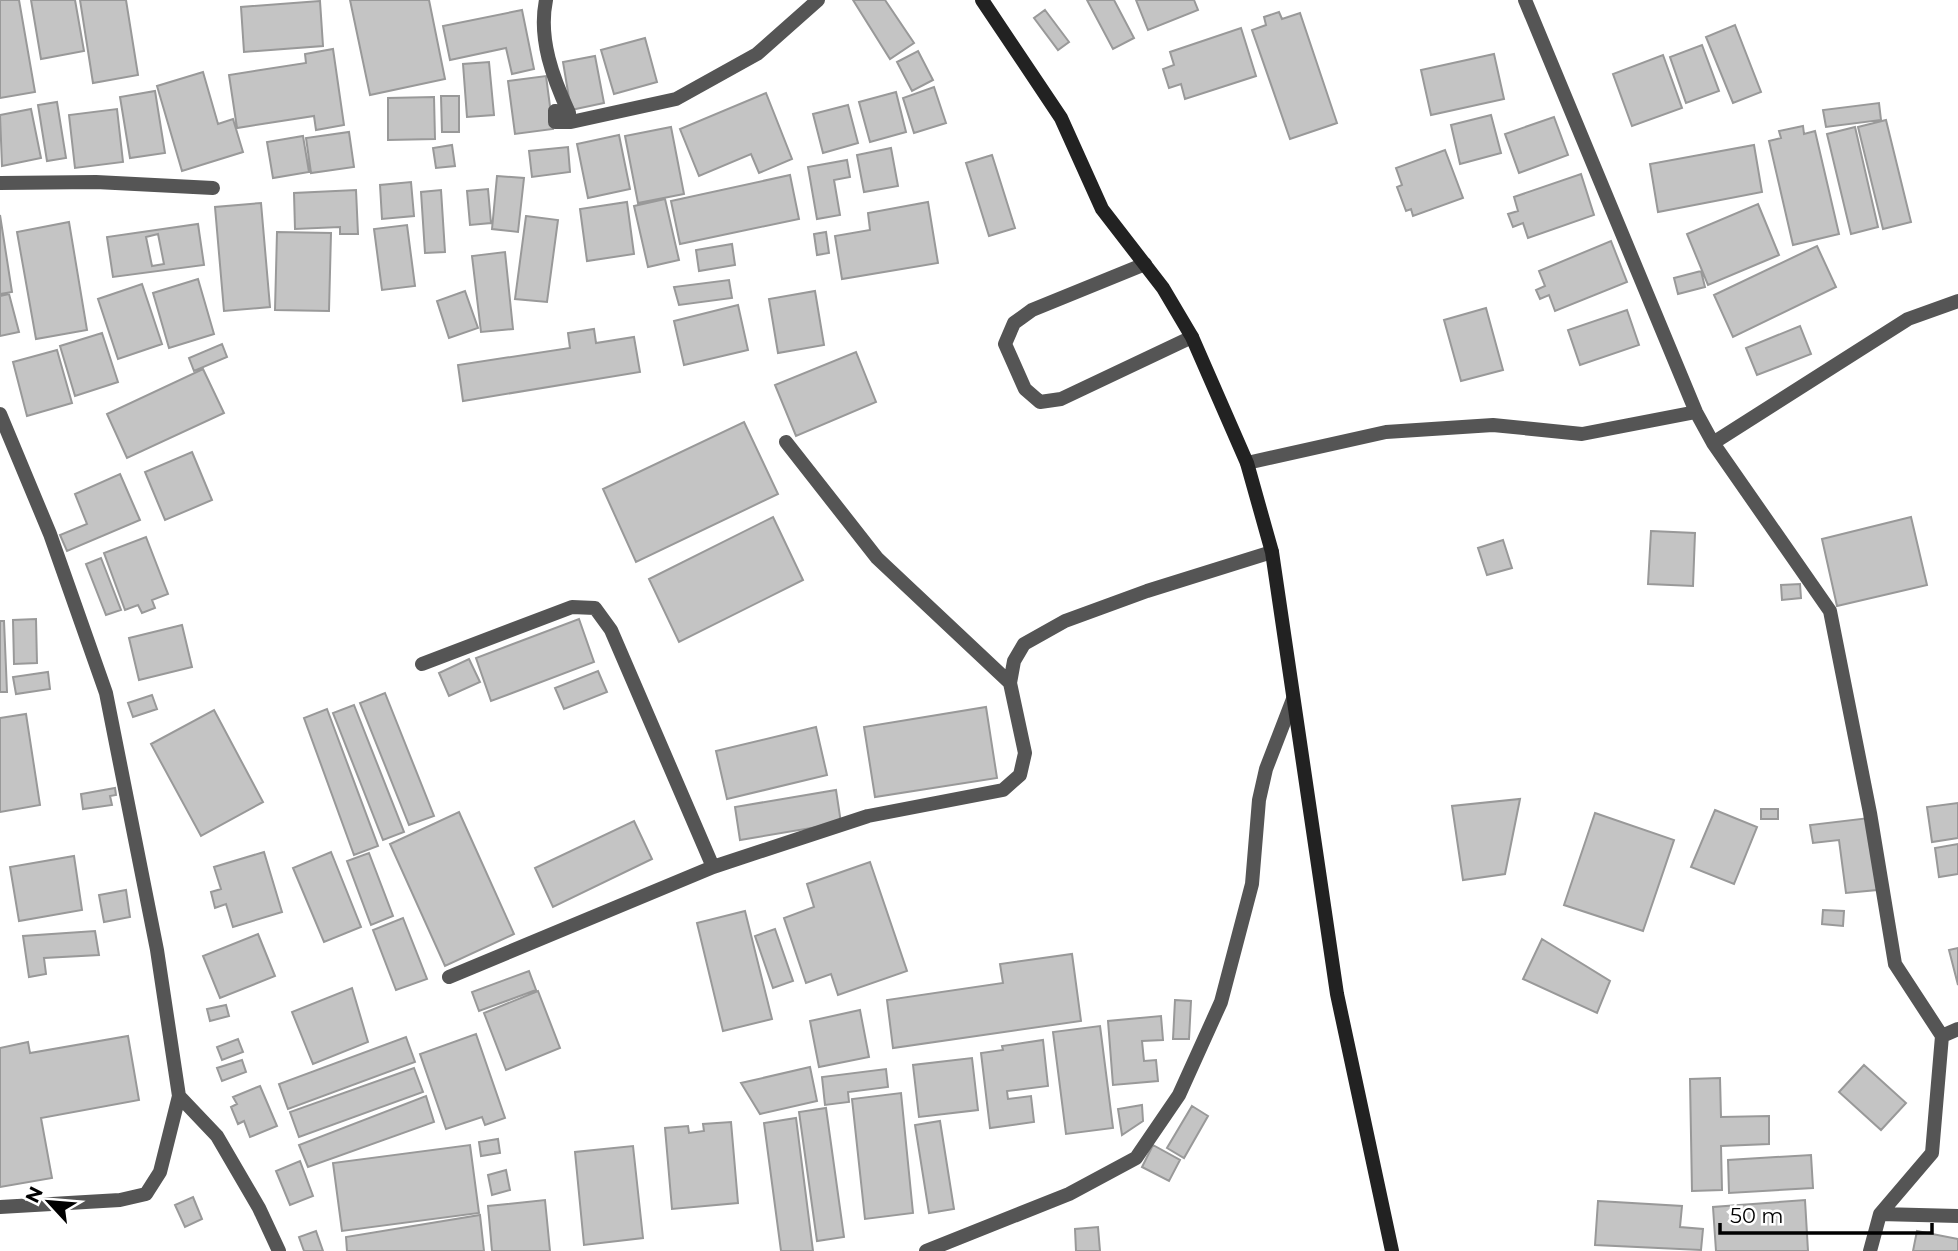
<svg xmlns="http://www.w3.org/2000/svg" width="1958" height="1251" viewBox="0 0 1958 1251" font-family="Montserrat,sans-serif">
	<style>
		.building { fill: #c4c4c4; stroke: #999; stroke-width: 2; fill-rule: evenodd }
		.lines { fill: none; stroke-linecap: round; stroke-linejoin: round }
		.service { stroke: #555; stroke-width: 14 }
		.minor { stroke: #555; stroke-width: 14 }
		.secondary { stroke: #222; stroke-width: 14 }
	</style>
	<rect width="100%" height="100%" fill="#fff"/>
	<path class="building" d="M0,0H19L35,92L0,98Z
		M31,0H75L84,51L41,59Z
		M80,0H126L138,75L93,83Z
		M350,0H429L445,79L370,95Z
		M853,0H885L914,43L890,59Z
		M1087,0H1114L1134,38L1113,49Z
		M1136,0H1194L1198,10L1148,30Z
		M320,1L323,46L244,52L241,7Z
		M522,10L534,69L512,74L506,48L450,60L443,26Z
		M1045,10L1069,42L1058,50L1034,18Z
		M1279,12L1282,19L1300,13L1337,123L1290,139L1252,30L1266,25L1264,17Z
		M1735,25L1761,92L1733,103L1706,37Z
		M1241,28L1256,76L1185,99L1181,84L1169,88L1163,69L1174,65L1170,52Z
		M645,38L657,82L614,94L601,50Z
		M1702,45L1719,91L1686,103L1670,57Z
		M333,49L344,125L316,130L314,116L237,128L229,75L306,63L305,54Z
		M918,51L933,80L912,91L897,62Z
		M1494,54L1504,99L1431,115L1421,70Z
		M1663,55L1682,108L1632,126L1613,74Z
		M595,56L604,103L571,110L563,62Z
		M489,62L494,115L467,117L463,64Z
		M203,72L218,124L233,119L243,152L182,171L157,86Z
		M546,76L553,129L515,134L508,81Z
		M934,87L946,123L914,133L903,98Z
		M155,91L165,153L130,158L120,97Z
		M896,92L906,132L870,142L859,102Z
		M766,93L792,159L759,173L751,154L699,176L680,129Z
		M441,96H459V132H442Z
		M434,97L435,139L388,140V98Z
		M57,102L66,158L47,161L38,105Z
		M1879,103L1881,120L1826,127L1823,110Z
		M848,105L858,143L823,153L813,114Z
		M31,109L41,158L2,166L0,115Z
		M117,109L123,162L75,168L69,115Z
		M1491,115L1501,153L1460,164L1451,125Z
		M1554,117L1568,155L1519,173L1505,134Z
		M1886,120L1911,222L1883,229L1858,127Z
		M1803,126L1804,134L1815,131L1839,234L1793,245L1769,141L1781,138L1779,131Z
		M671,127L684,194L638,203L625,136Z
		M1855,127L1878,227L1851,234L1827,134Z
		M349,132L354,167L311,173L306,138Z
		M619,135L630,189L588,198L577,144Z
		M303,136L309,172L273,178L267,142Z
		M452,145L455,166L436,168L433,148Z
		M1754,145L1762,192L1658,212L1650,164Z
		M568,147L570,172L532,177L529,151Z
		M891,148L898,186L864,192L857,155Z
		M1445,150L1463,198L1413,216L1411,209L1406,211L1397,187L1402,185L1396,168Z
		M992,155L1015,228L989,236L966,163Z
		M847,160L850,177L834,180L840,215L817,219L808,167Z
		M1581,174L1594,215L1528,238L1523,223L1513,227L1508,214L1518,211L1514,197Z
		M790,175L799,219L680,244L671,201Z
		M497,176L524,178L518,232L492,229Z
		M411,182L414,216L382,219L380,185Z
		M488,189L491,223L470,225L467,191Z
		M356,190L358,234H340V227L295,229L294,193Z
		M441,190L445,252L425,253L421,192Z
		M665,199L679,260L648,267L634,206Z
		M627,202L634,254L587,261L580,209Z
		M928,202L938,263L842,279L835,236L870,230L868,213Z
		M261,203L270,307L224,311L215,207Z
		M1758,204L1779,255L1708,285L1687,234Z
		M0,215L12,292L0,294Z
		M526,216L558,220L547,302L515,299Z
		M69,222L87,330L36,339L17,232Z
		M198,224L204,265L113,277L107,237ZM158,234L164,264L152,266L146,237Z
		M407,225L415,286L382,290L374,229Z
		M277,232L331,233L329,311L275,310Z
		M826,232L829,253L817,255L814,234Z
		M1611,241L1627,282L1555,311L1549,295L1540,299L1536,290L1545,286L1539,271Z
		M732,244L735,265L699,271L696,250Z
		M1817,246L1836,287L1733,337L1714,295Z
		M505,252L513,329L481,332L472,256Z
		M1701,271L1705,287L1678,294L1674,278Z
		M198,279L214,334L169,348L153,293Z
		M729,280L732,298L679,305L674,287Z
		M142,284L162,344L118,359L98,299Z
		M465,291L478,328L449,338L437,301Z
		M815,291L824,345L778,353L769,299Z
		M9,294L19,332L0,336V296Z
		M738,305L748,350L684,365L674,321Z
		M1486,308L1503,370L1461,381L1444,320Z
		M1627,310L1639,345L1580,365L1568,330Z
		M1800,326L1811,354L1757,375L1746,348Z
		M594,329L596,343L634,337L640,372L463,401L458,365L570,348L568,333Z
		M102,333L118,382L75,396L60,346Z
		M222,344L227,357L194,371L189,358Z
		M57,350L72,403L27,416L13,362Z
		M856,352L876,402L796,436L775,385Z
		M203,369L224,413L127,458L107,414Z
		M744,422L778,494L636,562L603,489Z
		M192,452L212,500L165,520L145,472Z
		M120,474L140,520L67,551L60,535L87,524L75,494Z
		M773,517L803,580L679,642L649,579Z
		M1911,517L1927,585L1837,606L1822,539Z
		M1651,531L1695,533L1693,586L1648,584Z
		M146,537L168,594L152,600L155,608L142,613L138,605L125,610L104,553Z
		M1503,540L1512,568L1487,575L1478,548Z
		M101,558L121,610L106,615L86,564Z
		M1800,584L1801,598L1782,600L1781,585Z
		M36,619L37,663L14,664L13,620Z
		M579,619L594,662L491,701L476,658Z
		M0,621H4L7,692H0Z
		M182,625L192,667L139,680L129,638Z
		M469,659L480,682L449,696L439,673Z
		M598,671L607,692L564,709L555,688Z
		M48,672L50,689L16,694L13,677Z
		M385,693L434,816L409,825L360,703Z
		M152,695L157,709L133,717L128,703Z
		M354,705L404,832L383,840L333,713Z
		M986,707L997,778L875,797L864,727Z
		M327,709L378,846L354,855L304,718Z
		M214,710L263,802L201,836L151,744Z
		M26,714L40,805L0,812V718Z
		M816,727L827,775L727,799L716,751Z
		M115,788L116,795L110,796L112,805L83,809L81,794Z
		M836,790L841,823L740,840L735,807Z
		M1520,799L1505,874L1463,880L1452,806Z
		M1958,803V838L1932,842L1927,807Z
		M1761,809H1778V819H1761Z
		M1715,810L1757,827L1734,884L1691,867Z
		M459,812L514,934L445,966L390,844Z
		M1595,813L1674,840L1643,931L1564,905Z
		M1869,818L1877,890L1846,893L1839,840L1813,843L1810,825Z
		M634,821L652,859L553,907L535,868Z
		M1958,844V874L1939,877L1935,848Z
		M264,852L282,912L233,927L226,904L215,908L211,892L221,889L214,867Z
		M331,852L361,927L324,942L293,868Z
		M369,853L393,916L371,925L347,861Z
		M74,856L82,910L19,921L10,867Z
		M870,862L907,971L838,995L831,974L806,983L784,918L814,907L807,884Z
		M126,890L130,917L104,922L99,895Z
		M1823,910L1844,911L1843,926L1822,924Z
		M745,911L772,1019L723,1031L697,923Z
		M403,918L427,979L396,990L373,930Z
		M775,929L793,981L773,988L755,936Z
		M95,931L99,955L44,958L46,974L29,977L23,936Z
		M258,934L275,976L220,998L203,956Z
		M1542,939L1610,981L1597,1013L1523,979Z
		M1958,948V985L1949,950Z
		M1072,954L1081,1021L893,1048L887,1000L1003,983L1000,964Z
		M529,971L536,990L479,1011L472,992Z
		M352,988L368,1042L313,1064L292,1012Z
		M538,991L560,1048L506,1070L484,1013Z
		M1175,1000L1191,1001L1189,1039H1173Z
		M226,1005L229,1016L210,1021L207,1009Z
		M860,1010L869,1057L819,1067L810,1021Z
		M1161,1016L1163,1040L1142,1041L1144,1061L1156,1060L1158,1081L1113,1085L1108,1021Z
		M1100,1026L1113,1128L1066,1134L1053,1032Z
		M476,1034L505,1118L485,1125L482,1117L446,1129L420,1054Z
		M128,1036L139,1100L41,1118L52,1178L0,1187V1048L28,1042L30,1053Z
		M406,1037L415,1062L288,1109L279,1084Z
		M238,1039L243,1052L222,1060L217,1047Z
		M1043,1040L1048,1086L1007,1091L1008,1099L1031,1096L1034,1122L990,1128L981,1053L1003,1050L1002,1046Z
		M972,1058L978,1110L919,1117L913,1065Z
		M242,1060L246,1072L222,1081L217,1068Z
		M1864,1065L1906,1103L1881,1130L1839,1092Z
		M810,1067L817,1101L760,1114L741,1083Z
		M414,1068L423,1092L299,1137L290,1112Z
		M886,1069L888,1087L848,1092L849,1102L825,1105L822,1077Z
		M1720,1078L1721,1117L1769,1116V1144L1721,1146L1722,1190L1692,1191L1690,1079Z
		M260,1086L277,1126L250,1137L244,1121L238,1124L231,1107L237,1104L233,1097Z
		M901,1093L913,1213L865,1219L852,1099Z
		M426,1096L434,1122L308,1167L299,1145Z
		M1142,1105L1143,1121L1122,1135L1118,1109Z
		M1192,1106L1208,1116L1184,1158L1167,1148Z
		M826,1108L844,1237L817,1241L799,1112Z
		M796,1118L813,1251H781L764,1123Z
		M940,1121L954,1209L929,1213L915,1125Z
		M731,1122L738,1203L672,1209L665,1128L688,1126L689,1133L704,1131L703,1124Z
		M498,1139L500,1153L481,1156L479,1142Z
		M470,1145L479,1213L342,1231L333,1163Z
		M1153,1145L1180,1160L1169,1181L1142,1167Z
		M633,1146L643,1238L584,1245L575,1152Z
		M1811,1155L1813,1188L1729,1193L1728,1160Z
		M300,1161L313,1196L290,1205L276,1171Z
		M506,1170L510,1190L492,1195L488,1175Z
		M193,1197L202,1219L185,1227L175,1205Z
		M545,1200L550,1251H492L488,1206Z
		M1805,1200L1808,1251H1716L1713,1207Z
		M1598,1201L1682,1206L1680,1227L1703,1229L1701,1250L1595,1245Z
		M480,1215L484,1251H347L346,1237Z
		M1098,1227L1100,1251H1076L1075,1229Z
		M316,1231L323,1251H304L299,1237Z
		M1917,1231L1958,1239V1251H1913Z"/>
	<g class="lines">
		<path class="service" d="M1145,264L1032,310L1014,323L1005,344L1025,389L1040,402L1061,399L1192,337"/>
		<path class="minor" d="M546,0C538,39 553,78 569,113L555,111V122H571L676,99L757,54L818,0
			M1525,0L1696,412L1713,443L1830,611L1870,813L1895,964L1942,1036L1932,1153L1880,1214L1870,1251
			M0,183L96,182L213,188
			M0,414L50,534L106,693L157,950L179,1096L160,1172L146,1194L120,1200L0,1207
			M786,442L877,558L1010,683
			M1713,443L1908,319L1958,301
			M1247,463L1386,432L1493,425L1582,434L1696,412
			M422,664L572,607L595,608L611,630L713,867
			M449,977L713,867L868,816L1003,790L1020,775L1025,753L1010,683L1014,661L1024,644L1065,621L1147,591L1272,552
			M1942,1036L1958,1029
			M179,1096L217,1136L259,1208L279,1251
			M1880,1214L1958,1216
			M926,1251L1069,1194L1136,1158L1179,1095L1221,1002L1252,884L1259,800L1266,769L1293,699"/>
		<path class="secondary" d="M982,0L1061,118L1102,209L1163,288L1192,337L1247,463L1272,552L1337,994L1392,1251"/>
	</g>
	<g transform="translate(49 1202) rotate(296)" stroke="#ffffff" stroke-width="5" paint-order="stroke">
	<path d="M0-5L12 26L0 18L-12 26Z" fill="#000000"/>
	<text y="-10" font-size="19" font-weight="bold" text-anchor="middle" fill="#000000">N</text>
	</g>
	<path d="M1720 1223v10h212v-10" fill="none" stroke="#000000" stroke-width="3.5"/>
	<text x="1730" y="1223" font-size="21" fill="#000000" stroke="#ffffff" stroke-width="5" paint-order="stroke">50 m</text>
</svg>
